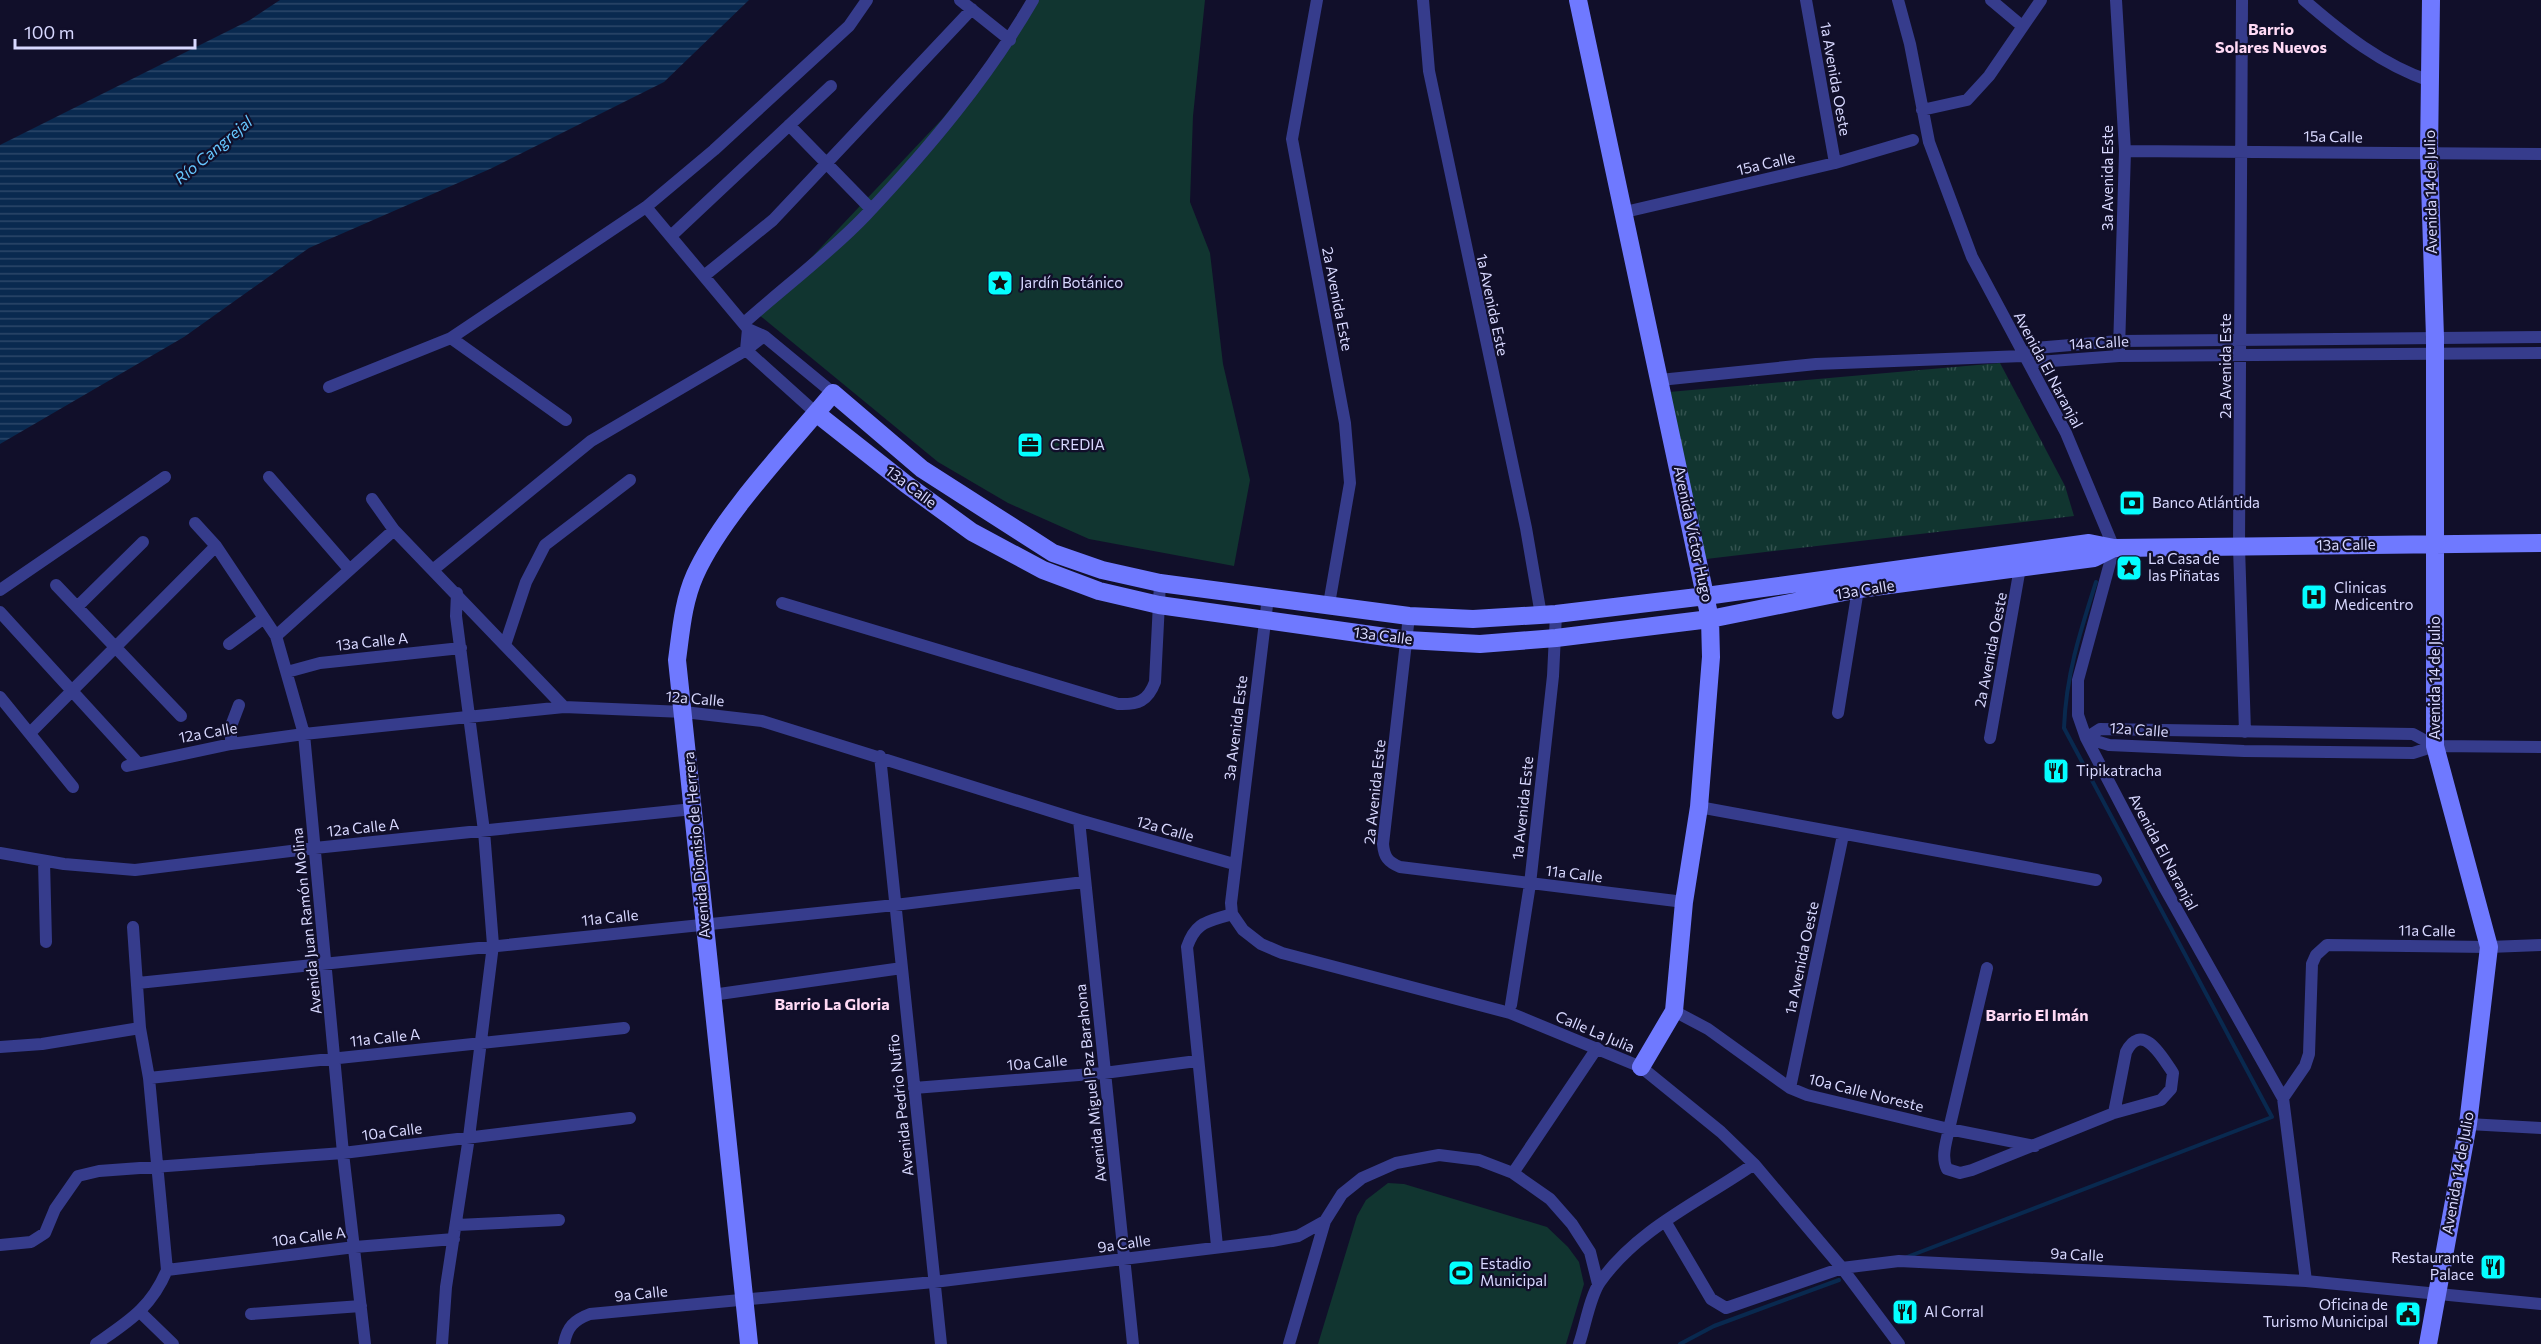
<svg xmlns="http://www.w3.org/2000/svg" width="2541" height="1344" viewBox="0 0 2541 1344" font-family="Commissioner,sans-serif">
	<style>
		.grass { fill: url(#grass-tufts) }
		.green { fill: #113530 }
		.water { fill: url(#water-rules) }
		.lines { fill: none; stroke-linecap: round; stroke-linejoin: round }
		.stream { stroke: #09294f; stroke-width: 4 }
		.street { stroke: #363c8c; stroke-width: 12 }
		.secondary { stroke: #6f79ff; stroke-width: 18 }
		.labels { text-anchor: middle; stroke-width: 4.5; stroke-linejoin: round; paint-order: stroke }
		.street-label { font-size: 15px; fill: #d8d8ff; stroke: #110f2a }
		.poi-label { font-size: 15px; fill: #d8d8ff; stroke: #110f2a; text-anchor: start }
		.neighbourhood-label { font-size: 16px; font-weight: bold; fill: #ffdaf5; stroke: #110f2a }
		.water-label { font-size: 16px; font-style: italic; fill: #66c7ff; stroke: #110f2a }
	</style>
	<defs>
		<pattern id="grass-tufts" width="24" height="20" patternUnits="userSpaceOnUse" patternTransform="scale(1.5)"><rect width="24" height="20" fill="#113530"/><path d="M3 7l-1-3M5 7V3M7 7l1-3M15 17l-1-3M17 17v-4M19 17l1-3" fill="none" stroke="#33524f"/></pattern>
		<pattern id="water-rules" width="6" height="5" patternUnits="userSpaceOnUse" patternTransform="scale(1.5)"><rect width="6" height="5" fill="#09294f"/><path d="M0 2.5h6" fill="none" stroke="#2c4769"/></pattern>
	</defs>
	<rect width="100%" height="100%" fill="#110f2a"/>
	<path class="grass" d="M2000,363L2065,486L2074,516L1706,559L1669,392Z"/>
	<path class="green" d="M1036,0H1205L1193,116L1190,202L1210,253L1223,364L1250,480L1234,566L1089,539L1008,503L938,462L758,314L943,118Z
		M1388,1183L1404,1184L1547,1227L1568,1247L1579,1262L1584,1284L1566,1344H1318L1357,1216L1366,1200Z"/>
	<path class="water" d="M280,0H749L664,82L490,169L309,248L184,337L0,444V145L250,20Z"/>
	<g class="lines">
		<path class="stream" d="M1907,1257L2272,1117L2064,728C2066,675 2080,632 2096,582
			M1680,1344L1714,1326L1839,1280"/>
		<path class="street" d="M960,0L1010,40
			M1317,0L1292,139L1345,423L1350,483L1329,604
			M1423,0L1429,71L1526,528L1541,615
			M1806,0L1835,163
			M1898,0L1910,44L1929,142L1972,257L2066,433L2114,548L2078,680V715L2086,738L2163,885L2283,1098L2306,1281
			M1991,0L2022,26
			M2116,0L2125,151L2119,349
			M2242,0L2239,547L2245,732
			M2304,0C2342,33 2382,65 2430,81
			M1922,110L1967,100L1989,76L2041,0
			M789,125L871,209
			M2125,151L2541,154
			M646,207L748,329L764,336L833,393
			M1625,212L1835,163L1913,140
			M671,236L831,86
			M704,276L773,220L972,9
			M744,323C783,288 830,253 866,215C929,148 987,79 1033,0
			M748,329L746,350L816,413
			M451,338L566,420
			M2023,356L2035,348L2119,341L2541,337
			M1660,380L1816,364L2023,356L2038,362L2119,356L2541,353
			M329,387L451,338L646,207L714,150L849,26L867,0
			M269,477L349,569
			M372,499L394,530L564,707
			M195,523L216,546L276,636L304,734L343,1153L365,1344
			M434,569L591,441L746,350L764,336
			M56,585L181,716
			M0,590L165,477
			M1268,597L1231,903L1232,914L1243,930L1261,944L1282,953L1510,1013L1641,1067L1721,1132L1754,1164L1842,1268L1899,1344
			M782,603L1118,704C1138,705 1148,701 1155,682L1160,583
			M77,607L143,542
			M0,612L137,762
			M1409,616L1383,844C1384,857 1388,862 1400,867L1684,902
			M276,636L394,530
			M229,644L264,618
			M505,645L526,582L545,545L630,480
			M287,672L320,663L461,648
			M0,697L73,787
			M1838,713L1859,583
			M30,733L216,546
			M1990,738L2021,562
			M2086,738L2109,745L2244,751L2413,753L2435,746L2541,747
			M2086,738L2100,729L2413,734L2435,746
			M231,744V726L239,705
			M880,756L941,1344
			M127,766L231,744L304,734L564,707L684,712L762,721L1079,820L1234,864
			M1699,807L2096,880
			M1079,820L1133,1344
			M0,853L64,864L135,870L315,848L693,809
			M44,861L46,942
			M1987,968L1949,1129C1946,1143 1941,1157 1947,1169L1960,1173L1972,1170L2114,1113L2161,1100L2171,1089L2173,1073C2163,1058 2142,1020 2126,1052L2114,1113
			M138,983L895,905L1084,882
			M712,995L902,968
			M1511,1005L1530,884L1553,676L1556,614
			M1674,1011L1708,1029L1790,1088L1807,1095L1949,1129L2035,1146
			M0,1047L42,1044L140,1028
			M149,1078L624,1028
			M914,1088L1104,1073L1197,1061
			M1790,1088L1843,835
			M2283,1098L2305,1066L2309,1054L2312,964L2316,955L2327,945L2489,947L2541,945
			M2468,1124L2541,1128
			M1513,1173L1597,1048
			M1665,1221L1711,1299L1726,1308L1842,1268L1899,1261L2306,1281L2541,1304
			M457,1225L559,1220
			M0,1245L31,1242L45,1233L55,1209L78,1176L99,1171L343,1153L630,1118
			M1217,1246L1187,947C1196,921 1208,922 1232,914
			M167,1270L355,1247L454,1239
			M141,1313L173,1344
			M251,1314L361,1306
			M96,1344C129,1321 151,1308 167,1270L149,1078L140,1028L133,927
			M442,1344L446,1287L469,1137L493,945L484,831L456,616L457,593
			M564,1344C567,1327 574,1320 590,1314L934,1282L1272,1241L1298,1236L1325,1221L1342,1194L1362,1178L1396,1163L1439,1155L1479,1160L1513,1173L1550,1199L1572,1224L1590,1252L1598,1284
			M1289,1344L1325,1221
			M1579,1344C1585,1327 1590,1296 1600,1282C1638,1228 1701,1201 1754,1164"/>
		<path class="secondary" d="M1578,0L1710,619L1711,657L1699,807L1684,902L1674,1011L1641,1067
			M816,413L906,484L972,532L1043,570L1099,591L1159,605L1407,640L1480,644L1556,638L1710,619L1859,589L2094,558L2114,548
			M749,1344L677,660C681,631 683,602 695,575C722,515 790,445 833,393L922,469L1053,553L1102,570L1160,583L1409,616L1473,619L1556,614L1706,596L2089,543L2114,548L2541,543
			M2428,1344L2468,1124L2489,947L2435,746V337L2429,154L2431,0"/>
	</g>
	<defs>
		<g id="sight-square" transform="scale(1.35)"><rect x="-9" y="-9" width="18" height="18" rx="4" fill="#04feff" stroke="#110f2a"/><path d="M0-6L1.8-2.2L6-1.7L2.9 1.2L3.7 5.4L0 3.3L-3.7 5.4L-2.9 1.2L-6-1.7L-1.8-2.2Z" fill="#111"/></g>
		<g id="office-square" transform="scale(1.35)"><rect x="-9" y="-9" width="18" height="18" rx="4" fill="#04feff" stroke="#110f2a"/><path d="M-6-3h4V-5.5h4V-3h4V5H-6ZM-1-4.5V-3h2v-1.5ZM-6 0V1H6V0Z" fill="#111"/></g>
		<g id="bank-square" transform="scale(1.35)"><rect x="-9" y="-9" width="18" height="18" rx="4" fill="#04feff" stroke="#110f2a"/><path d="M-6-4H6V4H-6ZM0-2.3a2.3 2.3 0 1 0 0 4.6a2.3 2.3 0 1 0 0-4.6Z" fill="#111"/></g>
		<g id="hospital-square" transform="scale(1.35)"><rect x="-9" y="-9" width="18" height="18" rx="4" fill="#04feff" stroke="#110f2a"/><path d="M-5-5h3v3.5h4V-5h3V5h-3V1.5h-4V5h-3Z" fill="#111"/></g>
		<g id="restaurant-square" transform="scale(1.35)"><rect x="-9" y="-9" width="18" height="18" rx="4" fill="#04feff" stroke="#110f2a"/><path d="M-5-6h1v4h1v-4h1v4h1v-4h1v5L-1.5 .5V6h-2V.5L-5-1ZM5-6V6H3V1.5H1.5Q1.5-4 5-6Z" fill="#111"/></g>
		<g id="stadium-square" transform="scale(1.35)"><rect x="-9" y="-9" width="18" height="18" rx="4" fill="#04feff" stroke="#110f2a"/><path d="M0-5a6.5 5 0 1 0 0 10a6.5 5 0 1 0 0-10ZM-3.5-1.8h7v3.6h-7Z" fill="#111"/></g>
		<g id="civic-square" transform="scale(1.35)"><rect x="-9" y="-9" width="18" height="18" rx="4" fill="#04feff" stroke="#110f2a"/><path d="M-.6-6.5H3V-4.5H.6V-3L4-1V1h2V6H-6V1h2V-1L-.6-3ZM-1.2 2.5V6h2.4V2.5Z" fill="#111"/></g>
	</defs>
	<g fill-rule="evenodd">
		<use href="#sight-square" x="1000" y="283"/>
		<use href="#office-square" x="1030" y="445"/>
		<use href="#bank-square" x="2132" y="503"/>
		<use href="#sight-square" x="2129" y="568"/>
		<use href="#hospital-square" x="2314" y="597"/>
		<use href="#restaurant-square" x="2056" y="771"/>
		<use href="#restaurant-square" x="2493" y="1267"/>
		<use href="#stadium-square" x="1461" y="1273"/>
		<use href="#restaurant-square" x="1905" y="1312"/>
		<use href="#civic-square" x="2408" y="1314"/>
	</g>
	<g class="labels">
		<g class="street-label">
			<text transform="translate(1835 79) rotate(80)" y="5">1a Avenida Oeste</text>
			<text transform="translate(2333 137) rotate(1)" y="5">15a Calle</text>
			<text transform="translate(1766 164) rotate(-13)" y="5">15a Calle</text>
			<text transform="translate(2108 178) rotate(-90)" y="5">3a Avenida Este</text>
			<text transform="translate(2431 192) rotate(-91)" y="5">Avenida 14 de Julio</text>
			<text transform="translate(1337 299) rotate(79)" y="5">2a Avenida Este</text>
			<text transform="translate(1492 305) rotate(78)" y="5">1a Avenida Este</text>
			<text transform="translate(2099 343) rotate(-3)" y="5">14a Calle</text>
			<text transform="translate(2226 366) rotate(-90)" y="5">2a Avenida Este</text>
			<text transform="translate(2048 370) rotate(62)" y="5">Avenida El Naranjal</text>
			<text transform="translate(911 487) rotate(37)" y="5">13a Calle</text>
			<text transform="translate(1693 534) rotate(78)" y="5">Avenida Víctor Hugo</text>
			<text transform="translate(2346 545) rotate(-1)" y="5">13a Calle</text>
			<text transform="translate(1865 590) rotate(-9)" y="5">13a Calle</text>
			<text transform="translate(1383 636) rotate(7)" y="5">13a Calle</text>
			<text transform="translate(372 642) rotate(-6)" y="5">13a Calle A</text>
			<text transform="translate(1991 650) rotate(-79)" y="5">2a Avenida Oeste</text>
			<text transform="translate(2435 678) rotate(-90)" y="5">Avenida 14 de Julio</text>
			<text transform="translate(695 699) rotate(5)" y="5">12a Calle</text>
			<text transform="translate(1236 728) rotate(-83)" y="5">3a Avenida Este</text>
			<text transform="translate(2139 730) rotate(4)" y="5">12a Calle</text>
			<text transform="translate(208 733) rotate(-10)" y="5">12a Calle</text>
			<text transform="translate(1375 792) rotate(-84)" y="5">2a Avenida Este</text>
			<text transform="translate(1523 808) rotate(-84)" y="5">1a Avenida Este</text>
			<text transform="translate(363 828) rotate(-6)" y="5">12a Calle A</text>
			<text transform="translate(1165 829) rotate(16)" y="5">12a Calle</text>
			<text transform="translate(697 845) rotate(-95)" y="5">Avenida Dionisio de Herrera</text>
			<text transform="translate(2163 852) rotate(62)" y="5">Avenida El Naranjal</text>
			<text transform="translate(1574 874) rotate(7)" y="5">11a Calle</text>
			<text transform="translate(610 918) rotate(-6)" y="5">11a Calle</text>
			<text transform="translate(307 921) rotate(-96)" y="5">Avenida Juan Ramón Molina</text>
			<text transform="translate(2427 931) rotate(1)" y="5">11a Calle</text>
			<text transform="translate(1802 958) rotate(-78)" y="5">1a Avenida Oeste</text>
			<text transform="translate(1595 1032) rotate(23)" y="5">Calle La Julia</text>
			<text transform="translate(385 1038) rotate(-6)" y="5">11a Calle A</text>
			<text transform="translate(1037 1063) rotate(-5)" y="5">10a Calle</text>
			<text transform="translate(1091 1083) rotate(-96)" y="5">Avenida Miguel Paz Barahona</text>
			<text transform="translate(1866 1093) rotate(14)" y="5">10a Calle Noreste</text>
			<text transform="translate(901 1105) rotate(-96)" y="5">Avenida Pedrio Nufio</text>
			<text transform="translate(392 1132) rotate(-7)" y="5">10a Calle</text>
			<text transform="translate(2458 1173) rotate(-80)" y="5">Avenida 14 de Julio</text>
			<text transform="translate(309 1237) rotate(-7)" y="5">10a Calle A</text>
			<text transform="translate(1124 1244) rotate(-8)" y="5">9a Calle</text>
			<text transform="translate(2077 1255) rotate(3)" y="5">9a Calle</text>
			<text transform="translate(641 1294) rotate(-6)" y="5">9a Calle</text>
		</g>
		<g class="poi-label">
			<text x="1020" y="288">Jardín Botánico</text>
			<text x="1050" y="450">CREDIA</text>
			<text x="2152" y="508">Banco Atlántida</text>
			<text x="2148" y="564">La Casa de<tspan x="2148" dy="17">las Piñatas</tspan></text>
			<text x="2334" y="593">Clinicas<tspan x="2334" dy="17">Medicentro</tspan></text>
			<text x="2076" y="776">Tipikatracha</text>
			<text x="2474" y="1263" text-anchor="end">Restaurante<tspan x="2474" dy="17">Palace</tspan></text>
			<text x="1480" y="1269">Estadio<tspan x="1480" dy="17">Municipal</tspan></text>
			<text x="2388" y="1310" text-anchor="end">Oficina de<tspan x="2388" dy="17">Turismo Municipal</tspan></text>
			<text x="1924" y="1317">Al Corral</text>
		</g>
		<g class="neighbourhood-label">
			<text x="2271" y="35">Barrio<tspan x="2271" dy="18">Solares Nuevos</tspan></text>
			<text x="832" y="1010">Barrio La Gloria</text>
			<text x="2037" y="1021">Barrio El Imán</text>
		</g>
		<g class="water-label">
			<text transform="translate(213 150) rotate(-40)" y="6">Río Cangrejal</text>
		</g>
	</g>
	<path d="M15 39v9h180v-9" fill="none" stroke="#d8d8ff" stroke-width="3"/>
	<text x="24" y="39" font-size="18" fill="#d8d8ff" stroke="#110f2a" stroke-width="4.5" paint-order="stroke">100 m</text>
</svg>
